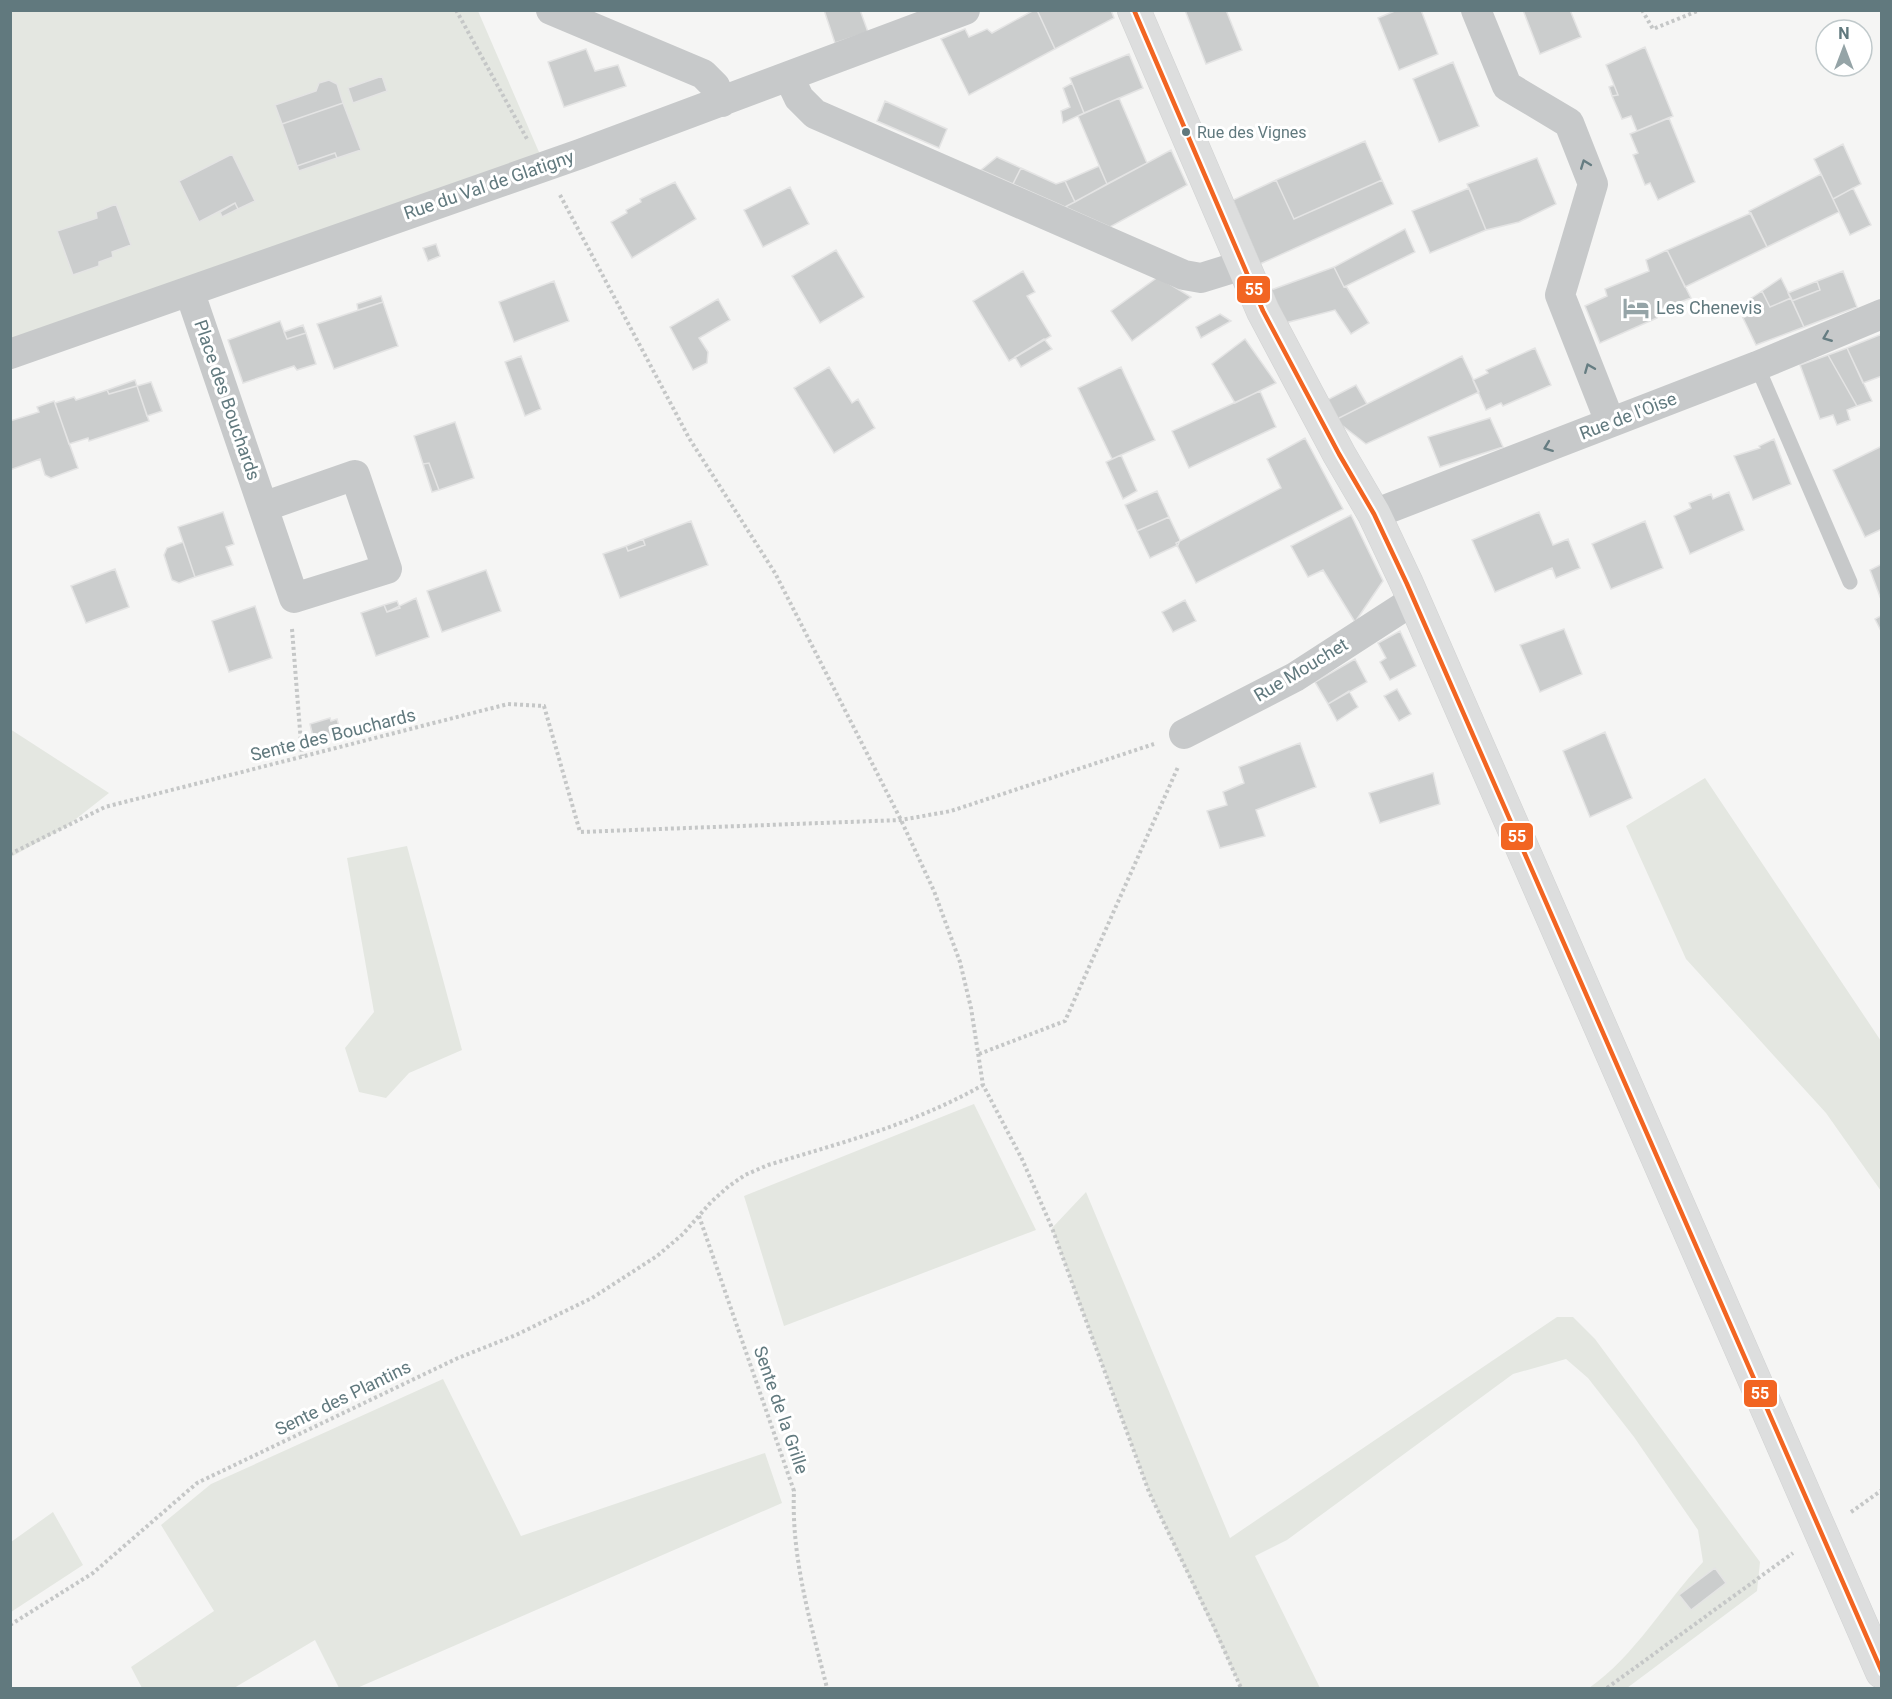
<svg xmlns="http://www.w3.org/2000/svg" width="1892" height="1699" viewBox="0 0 1892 1699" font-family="Roboto,sans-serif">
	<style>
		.green { fill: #e4e7e1 }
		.building { fill: #cbcdcd; stroke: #e4e4e4; stroke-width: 1.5 }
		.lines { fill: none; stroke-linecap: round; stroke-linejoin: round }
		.secondary-casing { stroke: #d1d2d2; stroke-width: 34 }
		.path { stroke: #c5c7c7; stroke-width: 4; stroke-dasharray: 3 3; stroke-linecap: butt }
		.lane { stroke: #c7c9ca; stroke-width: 15 }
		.street { stroke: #c7c9ca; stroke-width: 30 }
		.secondary { stroke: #dddede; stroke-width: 33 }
		.bus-1-casing { stroke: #fff; stroke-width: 9 }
		.bus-1 { stroke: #f26522; stroke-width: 4.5 }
		.oneway { stroke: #667d82 }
		.bus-dot { fill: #61797e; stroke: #fff; stroke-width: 2 }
		.labels { text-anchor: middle; stroke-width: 6; stroke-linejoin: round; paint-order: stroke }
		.bus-label { font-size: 16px; fill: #61797e; stroke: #fff; text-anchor: start }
		.street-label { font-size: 18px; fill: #61797e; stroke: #fff }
		.poi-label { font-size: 18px; fill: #61797e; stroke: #fff; text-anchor: start }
		.line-badge { stroke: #fff; stroke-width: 2 }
		.badge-label { font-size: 16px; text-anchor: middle; font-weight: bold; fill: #fff }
	</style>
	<rect width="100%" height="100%" fill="#f5f5f4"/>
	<path class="green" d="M10,11H478L545,166L11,352Z
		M10,729L109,793L67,826L11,857Z
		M1705,778L1881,1041V1191L1826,1113L1686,959L1626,826Z
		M407,846L462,1050L409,1073L386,1098L359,1092L345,1048L374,1012L347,858Z
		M974,1104L1036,1230L784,1326L744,1196Z
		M1086,1192L1230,1538L1557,1317H1573L1595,1339L1760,1562L1757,1591L1627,1688H1589C1635,1656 1665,1602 1703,1562L1698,1530L1634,1437L1588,1378L1566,1359L1513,1374L1287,1540L1255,1556L1320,1688H1241L1149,1492L1052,1228Z
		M443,1379L521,1536L765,1453L782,1503L357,1688H339L315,1640L234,1688H142L131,1667L214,1611L161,1525L211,1484Z
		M53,1512L83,1565L11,1612V1542Z"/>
	<path class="building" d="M824,10H860L868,32L835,43Z
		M1034,10H1037L1055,49L969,95L941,39L965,29L969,37L987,29L992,33Z
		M1037,10H1111L1114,18L1055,49Z
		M1185,10H1226L1242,50L1206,64Z
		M1397,10H1421L1438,54L1399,70L1378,18Z
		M1523,10H1570L1581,37L1540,54Z
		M1645,47L1673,116L1637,131L1631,116L1622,119L1612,96L1618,95L1606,65Z
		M586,49L595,71L618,65L626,86L564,107L548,62Z
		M1129,54L1143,88L1084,113L1070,78Z
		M1453,62L1479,126L1439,142L1413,79Z
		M382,76L387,91L353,103L348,88Z
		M329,80L337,84L343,103L282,124L275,105L316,91L319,83Z
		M1072,83L1084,113L1063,123L1061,111L1070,107L1063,88Z
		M1614,85L1618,95L1612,96L1609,87Z
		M1119,98L1147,163L1107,184L1078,116Z
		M885,101L947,129L939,148L877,121Z
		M343,103L361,150L337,158L335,153L297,166L282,124Z
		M1669,118L1695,182L1658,200L1650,183L1645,185L1633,155L1638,153L1630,134Z
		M1365,141L1382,180L1294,219L1276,180Z
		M1843,144L1861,184L1833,199L1814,159Z
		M1171,150L1187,185L1110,227L1065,207Z
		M335,153L337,158L299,171L297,166Z
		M232,154L255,201L238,209L235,203L199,222L179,181Z
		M997,157L1021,168L1013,184L981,170Z
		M1537,158L1556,204L1519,222L1486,230L1467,184Z
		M1099,166L1107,184L1075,202L1065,181Z
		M1021,168L1056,184L1065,181L1075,202L1065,207L1013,184Z
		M1821,174L1839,212L1767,247L1749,211Z
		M1276,180L1294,219L1382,180L1393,204L1260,264L1233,200Z
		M675,182L696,219L632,258L611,222L627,213L626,210L641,202L640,199Z
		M790,187L809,224L763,247L744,210Z
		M1469,188L1486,230L1430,253L1412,211Z
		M1853,188L1871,225L1850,235L1833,199Z
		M235,203L238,209L222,217L220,212Z
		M116,204L131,245L112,252L113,257L99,262V266L73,275L57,231L97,218L96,212Z
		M1751,213L1767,247L1685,287L1667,250Z
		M1405,229L1415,252L1344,287L1334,267Z
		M436,244L440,256L428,261L423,248Z
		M836,250L864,297L820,323L792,276Z
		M1667,250L1691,298L1656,311L1657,318L1600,343L1585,306L1607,296L1605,289L1649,271L1646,260Z
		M1334,267L1344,287L1346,286L1369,323L1351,334L1335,310L1285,323L1271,290Z
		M1023,271L1035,292L1027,296L1051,336L1009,361L973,301Z
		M1843,271L1857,307L1804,327L1792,301L1820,290L1817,281Z
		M1158,277L1191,297L1132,341L1111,311Z
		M1781,278L1791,298L1770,307L1762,291Z
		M554,281L569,321L514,342L499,302Z
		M1817,281L1820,290L1792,301L1788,293Z
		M1762,291L1770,307L1791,298L1804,327L1756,345L1743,318L1753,312L1747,301Z
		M381,296L383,302L358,310L357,304Z
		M718,299L730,320L699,338L708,352L707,363L693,370L670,327Z
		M1747,301L1753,312L1743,318L1738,307Z
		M383,302L398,346L334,369L317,324Z
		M1220,314L1231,321L1201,338L1196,327Z
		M280,321L287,339L306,333L316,364L297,370L294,366L243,383L228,340Z
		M303,325L306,333L287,339L284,332Z
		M1882,334V376L1863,383L1847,348Z
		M1044,339L1052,349L1021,367L1015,357Z
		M1245,339L1276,383L1235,403L1212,364Z
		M1535,348L1551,385L1503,406L1501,403L1486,410L1473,380L1488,373L1486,370Z
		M1847,348L1872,401L1857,406L1828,355Z
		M1828,355L1857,406L1847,410L1850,420L1837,425L1833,415L1820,419L1800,365Z
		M521,356L541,409L525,416L505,362Z
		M1462,356L1479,392L1366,444L1339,423L1337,419Z
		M829,367L852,403L858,399L875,428L834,453L794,388Z
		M1121,367L1155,440L1112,459L1078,388Z
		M135,380L137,386L109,394L107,390Z
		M151,382L162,411L147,416L137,386Z
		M1356,385L1367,404L1337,419L1327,400Z
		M137,386L149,421L89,441L88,438L69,444L55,403L74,397L76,400L107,390L109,394Z
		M1260,391L1276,427L1189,468L1172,431Z
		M54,401L78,468L51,478L45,475L40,459L10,470V421L39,412L37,407Z
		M1490,418L1503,447L1440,467L1428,437Z
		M455,422L474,478L439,490L429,463L423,464L414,436Z
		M1305,438L1343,509L1196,583L1176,543L1281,488L1267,459Z
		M1774,439L1791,484L1753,500L1734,456L1760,448L1759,446Z
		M1882,446V529L1865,537L1833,470Z
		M1121,455L1137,491L1123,499L1106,462Z
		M429,463L439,490L432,492L423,464Z
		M1157,491L1169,517L1137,531L1125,505Z
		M1729,492L1744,530L1690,554L1674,516L1691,508L1689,503L1711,494L1713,499Z
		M223,512L234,544L226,547L233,565L195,577L178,527Z
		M1539,512L1553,545L1568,539L1580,568L1556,578L1552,568L1495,592L1472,540Z
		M1351,515L1383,581L1355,622L1323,570L1308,577L1291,546Z
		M1169,517L1180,540L1178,545L1150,558L1137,531Z
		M691,521L708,565L620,598L603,554L626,546L628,551L645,545L643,539Z
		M1645,521L1663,568L1611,589L1592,544Z
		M643,539L645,545L628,551L626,546Z
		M183,542L195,577L179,583L172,580L164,555L167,548Z
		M1882,564V602L1870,570Z
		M115,569L129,607L86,623L71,586Z
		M486,570L501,611L442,632L427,591Z
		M416,598L429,637L376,656L361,613L384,605L387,612Z
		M1185,600L1196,621L1173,632L1162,612Z
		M397,601L400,608L387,612L384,605Z
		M255,606L272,658L229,672L212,621Z
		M1882,615V633L1875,619Z
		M1564,629L1582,674L1540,692L1520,645Z
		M1400,631L1416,666L1390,680L1380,662L1386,658L1378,643Z
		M1355,659L1367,682L1328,704L1315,682Z
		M1397,689L1411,714L1399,721L1384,696Z
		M1349,691L1358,707L1337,721L1328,704Z
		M330,718L331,721L337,719L341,734L314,741L310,724Z
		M1605,732L1632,798L1590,817L1563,751Z
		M1300,743L1316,787L1256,810L1265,836L1220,848L1207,811L1227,805L1223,792L1244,783L1239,767Z
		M1433,773L1440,804L1380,823L1369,793Z
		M1715,1568L1726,1583L1691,1610L1679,1595Z"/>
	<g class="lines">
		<g class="secondary-casing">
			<path id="secondary" d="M1134,10L1263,311L1339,454L1374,514L1407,584L1882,1672"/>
		</g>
		<path class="path" d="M456,10L527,139
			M1642,10L1653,29L1700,10
			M560,195L689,438L775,573L901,820L934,891L960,962L971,1008L983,1085L1022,1159L1052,1228L1149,1492L1214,1627L1241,1688
			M292,629L302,756
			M10,854L105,807L508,704L544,706L580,832L901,820L951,811L1154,744
			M979,1054L1065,1021L1178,767
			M699,1216L794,1491C791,1558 811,1624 827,1688
			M1851,1512L1882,1490
			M10,1625L93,1573L197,1483L458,1358L516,1335L592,1298L657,1256L683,1234L711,1202L729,1186L745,1175L768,1165C844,1142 914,1124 983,1085
			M1607,1688L1793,1553"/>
		<path class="lane" d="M1757,366L1850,582"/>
		<path class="street" d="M551,10L703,74L715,86L722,102
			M1476,10L1507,86L1569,123L1593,184L1560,295L1610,422
			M789,77L799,98L815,114L1184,275L1201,278L1243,265
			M190,293L294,598L387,569L355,475L263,507
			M10,354L580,154L965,10
			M1374,514L1757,366L1882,314
			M1184,734L1295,677L1414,600"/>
		<use href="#secondary" class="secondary"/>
		<g class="bus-1-casing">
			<path id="bus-1" d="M1134,10L1263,311L1339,454L1374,514L1407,584L1882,1672"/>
		</g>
		<use href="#bus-1" class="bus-1"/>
	</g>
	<defs><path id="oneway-chevron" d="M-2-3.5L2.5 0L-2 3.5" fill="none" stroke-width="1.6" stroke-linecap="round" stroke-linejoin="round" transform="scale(1.5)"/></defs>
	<g class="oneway">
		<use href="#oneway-chevron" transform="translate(1585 164) rotate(-111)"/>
		<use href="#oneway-chevron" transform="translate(1827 337) rotate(158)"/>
		<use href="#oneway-chevron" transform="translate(1589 368) rotate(-112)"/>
		<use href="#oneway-chevron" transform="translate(1548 447) rotate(159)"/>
	</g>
	<defs>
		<g id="hotel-bare" transform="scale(2.07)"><path d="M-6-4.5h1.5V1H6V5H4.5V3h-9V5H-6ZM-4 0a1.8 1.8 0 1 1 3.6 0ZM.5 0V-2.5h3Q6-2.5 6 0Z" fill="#95a4a7" stroke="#fff" stroke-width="2.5" paint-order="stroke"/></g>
	</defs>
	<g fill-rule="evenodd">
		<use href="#hotel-bare" x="1636" y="308"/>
	</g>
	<circle class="bus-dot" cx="1186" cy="132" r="5"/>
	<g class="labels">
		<g class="bus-label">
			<text x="1197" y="138">Rue des Vignes</text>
		</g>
		<g class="street-label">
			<text transform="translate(489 185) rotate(-19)" y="6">Rue du Val de Glatigny</text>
			<text transform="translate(227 400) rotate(71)" y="6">Place des Bouchards</text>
			<text transform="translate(1628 416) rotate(-21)" y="6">Rue de l'Oise</text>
			<text transform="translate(1301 670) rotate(-31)" y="6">Rue Mouchet</text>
			<text transform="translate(333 735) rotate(-14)" y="6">Sente des Bouchards</text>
			<text transform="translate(343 1398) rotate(-26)" y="6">Sente des Plantins</text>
			<text transform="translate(781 1410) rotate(71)" y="6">Sente de la Grille</text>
		</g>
		<g class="poi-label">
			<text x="1656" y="314">Les Chenevis</text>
		</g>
	</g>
	<g class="line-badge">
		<rect x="1236" y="275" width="35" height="29" rx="6" fill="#f26522"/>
		<rect x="1500" y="822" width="34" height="29" rx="6" fill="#f26522"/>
		<rect x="1743" y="1379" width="35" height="29" rx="6" fill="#f26522"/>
	</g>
	<g class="badge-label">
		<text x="1254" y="295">55</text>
		<text x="1517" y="842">55</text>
		<text x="1760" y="1399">55</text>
	</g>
	<rect width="1892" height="1699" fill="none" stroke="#61797e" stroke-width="24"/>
	<g transform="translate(1844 48)"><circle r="28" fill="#ffffff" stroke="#c0c9cb" stroke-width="1.5"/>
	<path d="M0-4.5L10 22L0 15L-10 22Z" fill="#95a4a7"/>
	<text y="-9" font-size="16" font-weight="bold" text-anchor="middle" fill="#61797e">N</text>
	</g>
</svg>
